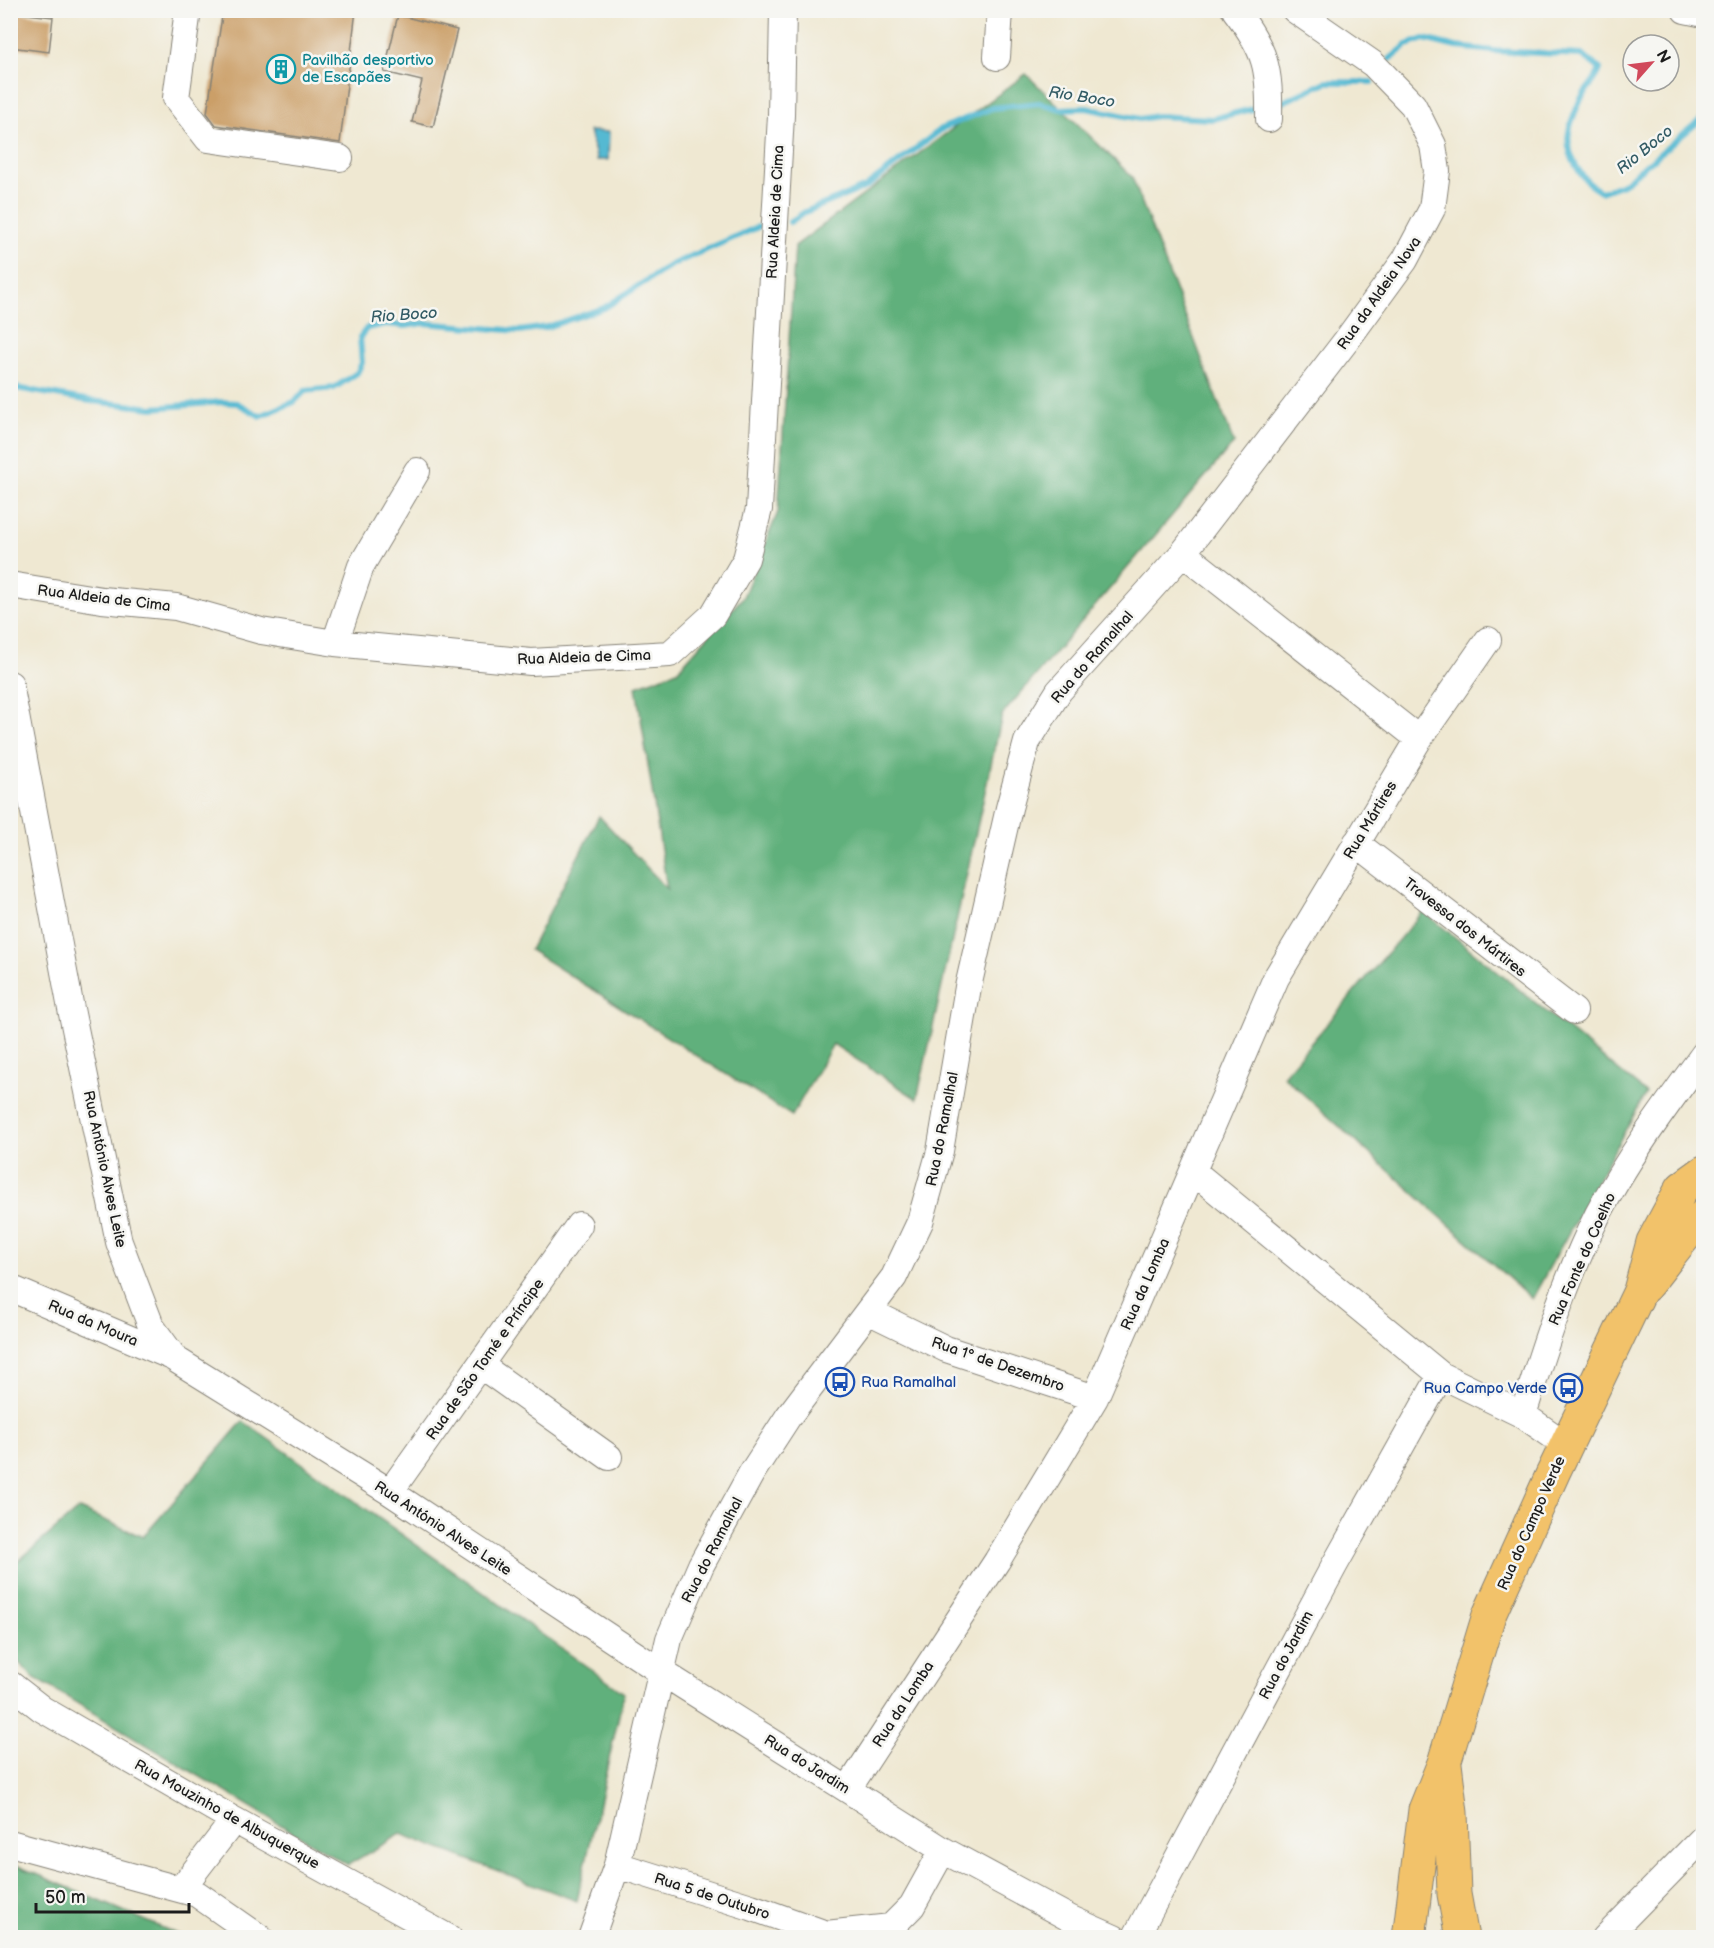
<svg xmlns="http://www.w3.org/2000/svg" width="1714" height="1948" viewBox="0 0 1714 1948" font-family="'Balsamiq Sans',sans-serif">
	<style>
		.forest { fill: #60b07b; stroke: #3e664c; stroke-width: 1.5 }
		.water { fill: #54b9d2; stroke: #386a77; stroke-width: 1.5 }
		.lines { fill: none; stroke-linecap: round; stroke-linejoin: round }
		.stream { stroke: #54b9d2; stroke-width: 6 }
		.building { fill: #cb9f68 }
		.minor-casing { stroke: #868277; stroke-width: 28 }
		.major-casing { stroke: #868277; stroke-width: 35 }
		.minor { stroke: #fff; stroke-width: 26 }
		.major { stroke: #f2c26a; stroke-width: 33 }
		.labels { text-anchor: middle; stroke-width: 5; stroke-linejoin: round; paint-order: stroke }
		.culture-label { font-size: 15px; fill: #0d838f; stroke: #f6f6f2; text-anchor: start }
		.street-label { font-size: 15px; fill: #1c1c1c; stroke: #f6f6f2 }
		.transit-label { font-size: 15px; fill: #164399; stroke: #f6f6f2; text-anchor: start }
		.water-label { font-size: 16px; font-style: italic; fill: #325b65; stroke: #f6f6f2 }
	</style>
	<rect width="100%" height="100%" fill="#f6f6f2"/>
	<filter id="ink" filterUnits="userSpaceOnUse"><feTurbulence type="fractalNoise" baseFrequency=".0167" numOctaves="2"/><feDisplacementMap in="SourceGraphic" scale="12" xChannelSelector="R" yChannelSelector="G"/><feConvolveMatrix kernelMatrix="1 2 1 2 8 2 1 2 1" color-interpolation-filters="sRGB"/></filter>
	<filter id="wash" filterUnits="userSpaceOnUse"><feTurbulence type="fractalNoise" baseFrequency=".008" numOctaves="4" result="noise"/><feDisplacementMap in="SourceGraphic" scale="24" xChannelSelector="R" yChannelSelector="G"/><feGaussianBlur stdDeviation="1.35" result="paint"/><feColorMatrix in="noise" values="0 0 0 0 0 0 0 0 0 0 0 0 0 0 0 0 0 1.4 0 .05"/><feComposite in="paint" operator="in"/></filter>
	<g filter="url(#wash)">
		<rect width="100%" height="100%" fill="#efe8d2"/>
		<path class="forest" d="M1026,74L1132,177L1234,443L1002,715L917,1099L833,1044L792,1116L530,950L599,816L667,889L636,686L677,671L743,597L778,512L795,246Z
			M1423,911L1646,1093L1532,1299L1283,1076Z
			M243,1421L624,1693L577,1901L401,1834L348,1865L33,1677L11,1655V1567L79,1509L143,1537Z
			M10,1863H11L184,1937H11Z"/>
		<path class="water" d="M589,131L609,132L608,160H597Z"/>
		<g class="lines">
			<path class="stream" d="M1390,59L1407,45L1424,39L1456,47L1494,51L1582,55L1600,69C1596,82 1585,89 1580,101C1576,110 1570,122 1569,132C1565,154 1582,182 1601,192L1623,184L1704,117
				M1276,105L1326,82H1372
				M790,222L805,212L866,187L943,128L992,108L1040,103L1060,109L1086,108L1140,119L1157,116L1212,119L1256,108
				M10,387L91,401L153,408L221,402L237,403L260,416L294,402L305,391L334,388L357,373L362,363L360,337L367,328L387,324L405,326L424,323L519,331L547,327L604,308L671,265L758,227"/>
		</g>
		<g id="blocks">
			<path class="building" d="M223,10H356L340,143L216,125L207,113Z
				M10,12L53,17L49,52L10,47Z
				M398,15L457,30L433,127L412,122L422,81L384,72Z"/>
		</g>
	</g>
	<g filter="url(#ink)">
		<use href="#blocks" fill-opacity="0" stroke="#868277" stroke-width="1.5"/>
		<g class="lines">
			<g class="minor-casing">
				<path id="minor" d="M188,10L176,98L208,139L340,158
					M1235,10C1266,51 1270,68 1269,119
					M1685,10L1704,14
					M997,57L1000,10
					M1183,553L1419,739
					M10,585L102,600L176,607L261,631L335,643L531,662L670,654L713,615L746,559L759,509L781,115L783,10
					M335,643L361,566L417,471
					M10,684L71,1009L119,1242L151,1326L175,1359L390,1492L660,1671L943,1850L1071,1919L1114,1938
					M1356,843L1574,1011
					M1194,1172L1441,1375L1523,1415L1566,1445
					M10,1288L175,1358
					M870,1312L946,1349L1095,1398
					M480,1365L609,1457
					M1523,1415C1544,1347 1566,1278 1598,1214C1628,1157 1666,1106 1704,1054
					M390,1492L579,1225
					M10,1684L42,1709L234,1820L449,1938
					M848,1789L997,1561L1095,1398L1276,978L1419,739L1488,640
					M10,1843L197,1894L260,1938
					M617,1865L751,1907L826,1934L891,1927L912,1906L943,1850
					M181,1889L234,1820
					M591,1938L617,1865L669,1639L701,1565L751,1474L788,1417L894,1277L920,1222L940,1151L968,987L1009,808L1027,742L1059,691L1183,553L1346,341L1405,260L1432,209L1437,171L1433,145L1413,105L1373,64L1295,10
					M1135,1938L1334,1566L1441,1375
					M1605,1938L1704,1837"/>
			</g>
			<g class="major-casing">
				<path id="major" d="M1645,1286C1665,1263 1681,1236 1704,1216
					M1445,1764L1451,1813L1454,1894L1462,1938
					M1409,1938L1425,1810L1444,1763L1489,1615L1553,1473L1640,1291L1653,1242L1682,1188L1704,1172"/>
			</g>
			<use href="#minor" class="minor"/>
			<use href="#major" class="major"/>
		</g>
	</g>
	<defs>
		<g id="building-ring" transform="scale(1.5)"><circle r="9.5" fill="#f6f6f2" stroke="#0f9aa8" stroke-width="1.5"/><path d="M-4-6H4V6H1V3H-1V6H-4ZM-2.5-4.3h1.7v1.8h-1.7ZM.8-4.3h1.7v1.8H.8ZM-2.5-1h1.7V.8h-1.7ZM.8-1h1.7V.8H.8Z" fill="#0f9aa8"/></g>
		<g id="bus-ring" transform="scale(1.5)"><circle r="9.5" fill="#f6f6f2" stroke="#1a4fb4" stroke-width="1.5"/><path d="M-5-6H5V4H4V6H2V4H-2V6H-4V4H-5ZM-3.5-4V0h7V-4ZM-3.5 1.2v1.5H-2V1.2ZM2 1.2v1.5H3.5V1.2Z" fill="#1a4fb4"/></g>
	</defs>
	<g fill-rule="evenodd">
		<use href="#building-ring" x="281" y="69"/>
		<use href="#bus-ring" x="840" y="1382"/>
		<use href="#bus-ring" x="1568" y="1388"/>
	</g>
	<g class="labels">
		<g class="culture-label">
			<text x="302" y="65">Pavilhão desportivo<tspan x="302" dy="17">de Escapães</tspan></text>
		</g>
		<g class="street-label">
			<text transform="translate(775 212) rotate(-87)" y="5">Rua Aldeia de Cima</text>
			<text transform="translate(1379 293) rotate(-55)" y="5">Rua da Aldeia Nova</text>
			<text transform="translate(104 598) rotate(7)" y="5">Rua Aldeia de Cima</text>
			<text transform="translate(584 657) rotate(-2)" y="5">Rua Aldeia de Cima</text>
			<text transform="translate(1092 657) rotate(-49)" y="5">Rua do Ramalhal</text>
			<text transform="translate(1370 820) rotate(-59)" y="5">Rua Mártires</text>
			<text transform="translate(1465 927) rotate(38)" y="5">Travessa dos Mártires</text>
			<text transform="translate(942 1129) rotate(-79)" y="5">Rua do Ramalhal</text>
			<text transform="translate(105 1169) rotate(78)" y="5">Rua António Alves Leite</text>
			<text transform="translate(1582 1259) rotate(-66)" y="5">Rua Fonte do Coelho</text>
			<text transform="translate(1145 1284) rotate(-66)" y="5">Rua da Lomba</text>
			<text transform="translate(93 1323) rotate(23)" y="5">Rua da Moura</text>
			<text transform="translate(485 1359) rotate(-55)" y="5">Rua de São Tomé e Príncipe</text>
			<text transform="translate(998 1364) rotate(19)" y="5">Rua 1º de Dezembro</text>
			<text transform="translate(1531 1523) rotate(-66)" y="5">Rua do Campo Verde</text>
			<text transform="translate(443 1528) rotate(33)" y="5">Rua António Alves Leite</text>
			<text transform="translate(712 1550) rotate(-63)" y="5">Rua do Ramalhal</text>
			<text transform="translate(1286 1655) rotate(-62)" y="5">Rua do Jardim</text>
			<text transform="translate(903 1704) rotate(-57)" y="5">Rua da Lomba</text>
			<text transform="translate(807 1764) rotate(32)" y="5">Rua do Jardim</text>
			<text transform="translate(227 1814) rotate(29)" y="5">Rua Mouzinho de Albuquerque</text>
			<text transform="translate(712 1896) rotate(18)" y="5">Rua 5 de Outubro</text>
		</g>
		<g class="transit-label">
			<text x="861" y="1387">Rua Ramalhal</text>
			<text x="1547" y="1393" text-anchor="end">Rua Campo Verde</text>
		</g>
		<g class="water-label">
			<text transform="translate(1082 96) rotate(9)" y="6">Rio Boco</text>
			<text transform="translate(1644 149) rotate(-39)" y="6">Rio Boco</text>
			<text transform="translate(404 314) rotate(-4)" y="6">Rio Boco</text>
		</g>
	</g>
	<rect width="1714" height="1948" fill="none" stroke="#f6f6f2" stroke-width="36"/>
	<g transform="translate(1651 63) rotate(62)"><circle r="28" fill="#f6f6f2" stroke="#9f9f9c" stroke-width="1.5"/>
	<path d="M0-4.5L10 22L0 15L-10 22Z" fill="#d1495b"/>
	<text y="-9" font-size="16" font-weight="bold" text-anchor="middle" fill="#1c1c1c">N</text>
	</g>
	<path d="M36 1903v9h153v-9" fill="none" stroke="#1c1c1c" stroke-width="3"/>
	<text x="45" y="1903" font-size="18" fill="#1c1c1c" stroke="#f6f6f2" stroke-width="4.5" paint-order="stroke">50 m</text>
</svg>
